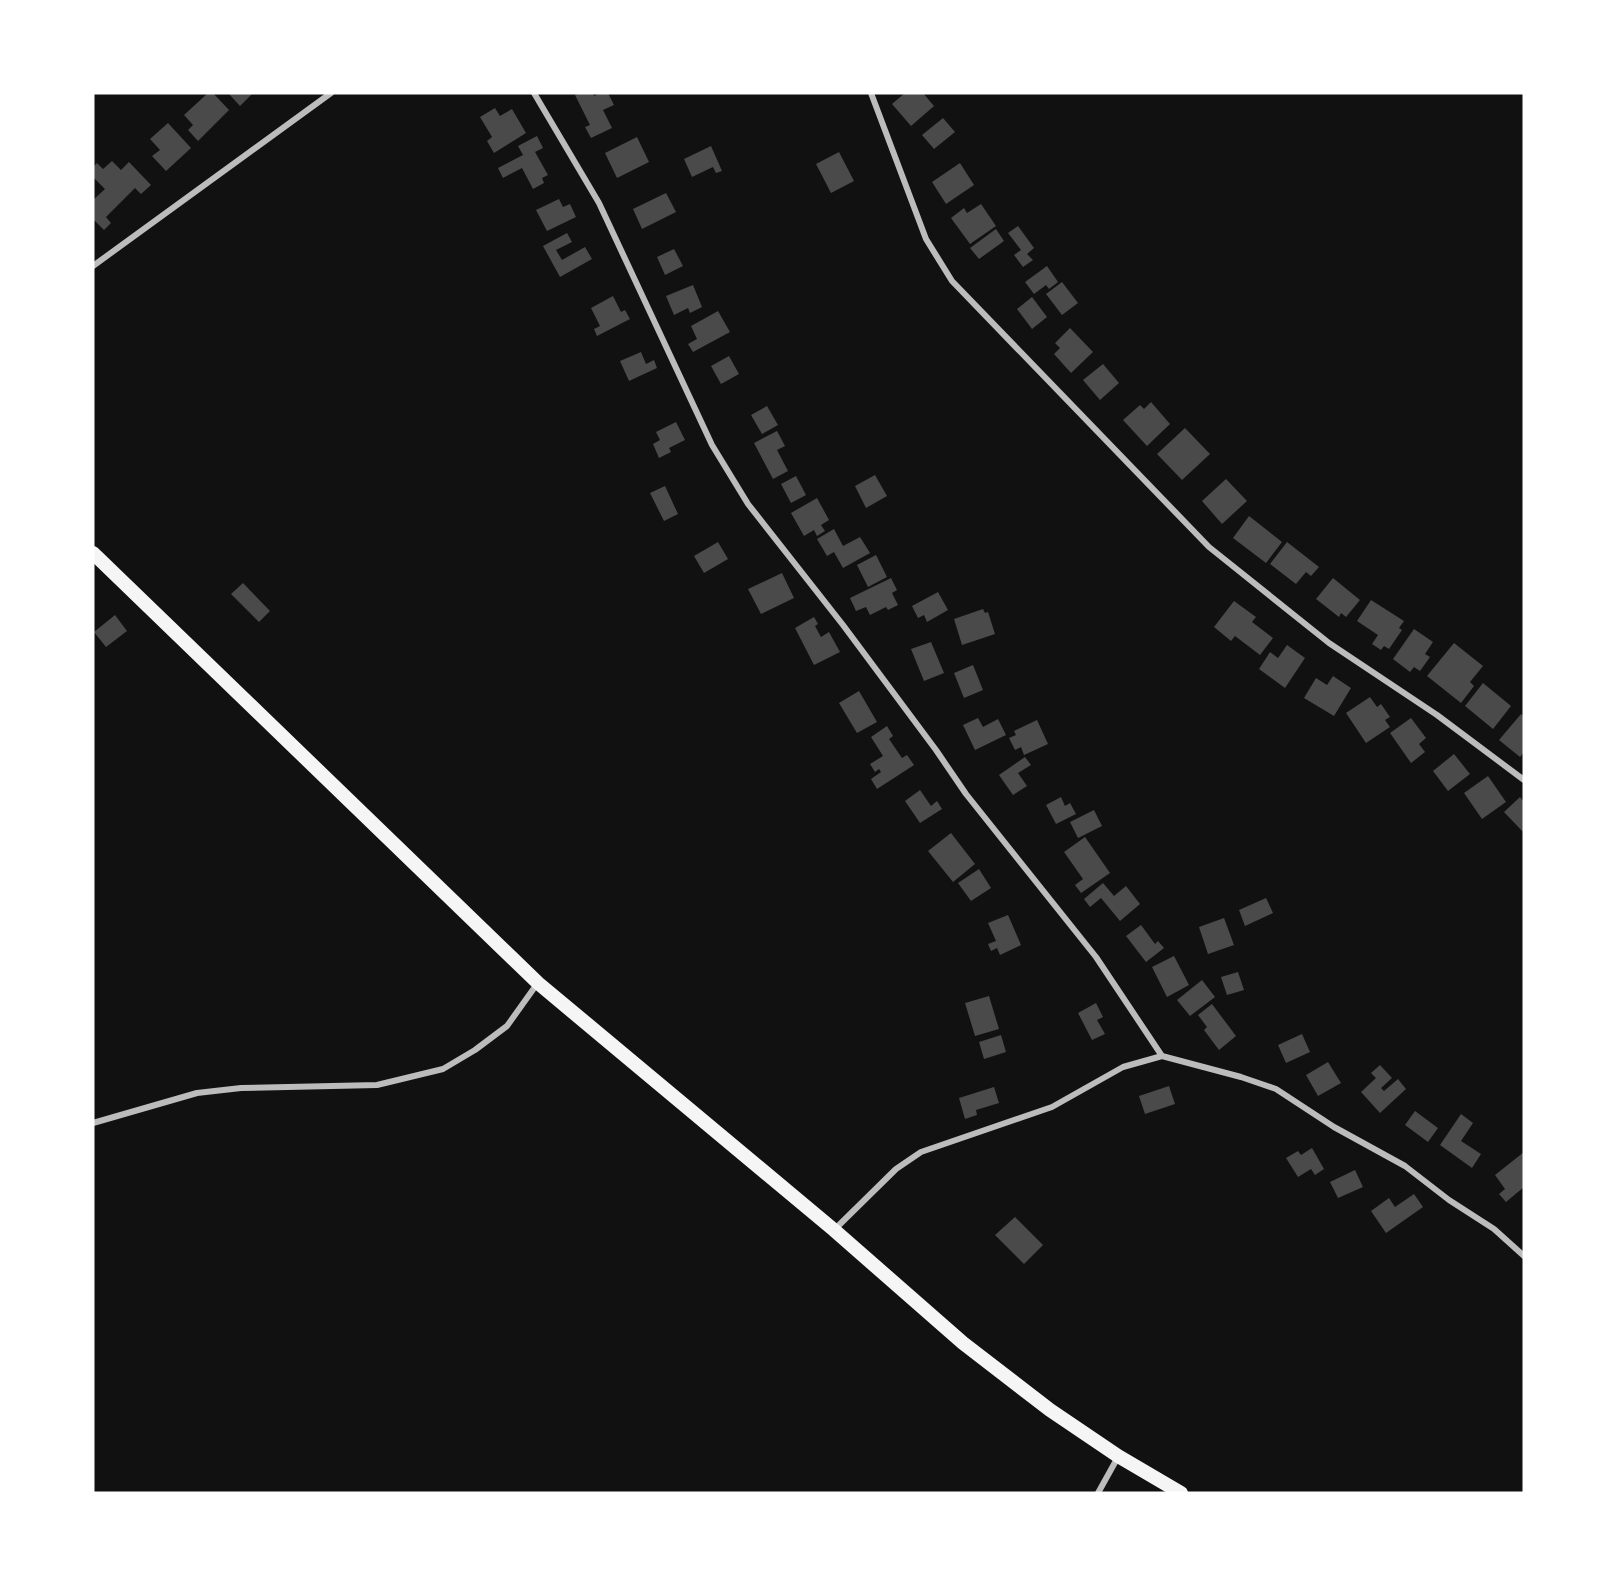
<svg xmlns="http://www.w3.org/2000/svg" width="1617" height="1586" viewBox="0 0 1617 1586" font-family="'Roboto Serif',serif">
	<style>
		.building { fill: #4a4a4a }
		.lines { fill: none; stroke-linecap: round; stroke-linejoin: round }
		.minor { stroke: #bcbcbc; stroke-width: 6 }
		.primary { stroke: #f5f5f5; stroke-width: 14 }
	</style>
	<rect width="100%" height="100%" fill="#111"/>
	<path class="building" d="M208,93H213L229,110L198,141L188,130L193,125L184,115Z
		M230,93H253L240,106L229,94Z
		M580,93H593L594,96L600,93H608L614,105L603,110L612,128L591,138L585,127L590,125L575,95Z
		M905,93H923L934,106L911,126L892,104Z
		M495,108L500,116L512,109L526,133L494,153L487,141L492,137L480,117Z
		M943,118L955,132L934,149L922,135Z
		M168,123L191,148L166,171L152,156L160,150L150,139Z
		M537,136L543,148L535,152L548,175L542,178L544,183L533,189L522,168L503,178L498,168L523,155L518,146Z
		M637,137L649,162L617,178L605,153Z
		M711,146L722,171L716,173L713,167L692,177L684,159Z
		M839,152L854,181L831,193L816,164Z
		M112,161L121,170L129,162L151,185L141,194L135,188L106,217L111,223L104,230L93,219V200L105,189L93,177V167L97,163L103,169Z
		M960,163L974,185L946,204L932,182Z
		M666,193L676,212L642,229L633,209Z
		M559,199L563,207L570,204L576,217L547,231L536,210Z
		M981,204L996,226L970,244L951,218L964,208L967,213Z
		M1018,226L1034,248L1027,254L1033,260L1023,267L1014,255L1021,250L1008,233Z
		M996,229L1004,241L979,259L970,248Z
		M567,233L572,242L556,250L562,260L585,247L592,259L560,277L543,246Z
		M674,249L683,266L665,275L657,257Z
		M1047,266L1058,282L1049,289L1046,285L1034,294L1025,282Z
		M1062,282L1078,303L1062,315L1046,294Z
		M693,285L702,307L690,313L688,308L674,315L666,296Z
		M613,296L621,312L625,310L630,319L597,336L594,329L600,326L591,308Z
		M1032,297L1047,317L1032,329L1017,309Z
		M718,311L730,332L693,352L688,344L697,339L691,326Z
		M1070,328L1093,352L1071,373L1054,354L1060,348L1055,343Z
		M641,352L646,364L654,360L657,368L629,381L620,361Z
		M729,356L739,374L721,384L711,366Z
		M1103,364L1119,383L1100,400L1083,380Z
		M1151,402L1170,424L1147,446L1123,420L1140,405L1144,409Z
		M767,406L778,425L762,434L751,415Z
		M676,422L685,440L669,448L671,452L659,458L653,444L660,440L656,432Z
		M1185,428L1210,454L1182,480L1157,454Z
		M777,431L785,446L777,450L788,471L773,479L754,443Z
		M875,475L887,496L866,508L855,486Z
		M796,476L806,495L791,503L781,484Z
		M1226,479L1247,501L1222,524L1202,501Z
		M665,486L678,514L664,521L650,493Z
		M817,498L829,520L821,525L825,531L817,536L814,530L804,536L791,513Z
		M1249,516L1282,542L1266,563L1233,538Z
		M834,529L843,546L860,537L870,553L843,568L834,552L827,556L817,539Z
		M718,542L728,559L704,573L694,556Z
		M1287,542L1319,567L1311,576L1306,572L1296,584L1270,564Z
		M876,555L887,577L868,587L857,565Z
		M782,573L794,598L761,614L748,589Z
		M891,578L897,590L892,593L898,605L888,610L886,607L870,615L866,607L856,611L850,598Z
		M1333,578L1360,600L1346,617L1341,613L1339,617L1316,599Z
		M243,583L270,611L259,622L231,594Z
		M938,592L948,610L927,622L924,615L918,618L912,606Z
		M1371,600L1404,621L1399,628L1402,630L1389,649L1384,646L1381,650L1372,644L1378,635L1357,621Z
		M1234,601L1256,617L1252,622L1273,638L1260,655L1235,636L1231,641L1214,627Z
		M983,609L985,613L988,612L995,634L962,645L954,619Z
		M115,615L127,631L106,647L94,632Z
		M814,617L818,624L815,626L821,637L829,632L840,652L814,665L795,628Z
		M1414,629L1433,642L1425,654L1430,657L1420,671L1414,667L1410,672L1393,659Z
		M931,642L944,673L924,681L911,649Z
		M1454,643L1483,666L1470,682L1474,686L1461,703L1427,676Z
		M1287,645L1305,658L1285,688L1259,669L1270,652L1278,658Z
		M973,665L983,690L964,698L954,673Z
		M1333,676L1351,688L1334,716L1304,698L1316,678L1327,685Z
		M1483,683L1511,706L1493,729L1465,706Z
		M859,691L877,722L857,733L839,703Z
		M1370,697L1377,707L1381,704L1390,717L1385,720L1390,727L1366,743L1346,713Z
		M1521,714L1524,717V752L1520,757L1499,740Z
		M978,718L983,727L998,719L1006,735L975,750L963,725Z
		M1411,718L1426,738L1419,744L1425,752L1411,763L1390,733Z
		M1037,720L1048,744L1024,755L1021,747L1015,750L1009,738L1016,735L1014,731Z
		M887,726L893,736L889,739L902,758L907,755L914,765L877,789L871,779L881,772L879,769L875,772L870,764L883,756L871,737Z
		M1454,754L1470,774L1448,791L1433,771Z
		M1025,757L1031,765L1018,773L1027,786L1013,795L999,775Z
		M1488,776L1506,802L1482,819L1464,793Z
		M920,790L931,806L937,801L942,809L920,823L905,801Z
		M1061,797L1065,806L1070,803L1076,814L1056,824L1046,805Z
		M1520,797L1524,802V833L1504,812Z
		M1094,810L1102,826L1078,838L1070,822Z
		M951,833L975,864L953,882L928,851Z
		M1085,837L1110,873L1081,893L1075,885L1083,879L1064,852Z
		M979,869L991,888L971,901L958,883Z
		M1103,883L1114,896L1126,886L1140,904L1120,921L1101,898L1090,907L1084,899Z
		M1266,898L1273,913L1245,926L1239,910Z
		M1008,915L1021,945L1000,955L997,948L991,951L988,944L996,941L988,923Z
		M1224,918L1234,945L1208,954L1199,927Z
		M1141,925L1155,944L1158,941L1164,948L1146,962L1126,936Z
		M1174,956L1189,985L1167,997L1152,967Z
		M1238,972L1244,990L1227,995L1221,977Z
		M1202,980L1215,997L1190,1016L1177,1000Z
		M989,996L999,1029L975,1036L965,1003Z
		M1096,1003L1103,1017L1097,1020L1105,1034L1092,1040L1078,1013Z
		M1212,1004L1236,1036L1219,1050L1204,1030L1207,1027L1198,1015Z
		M1302,1034L1310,1052L1286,1063L1278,1045Z
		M1001,1035L1006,1052L984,1059L979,1042Z
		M1328,1062L1341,1083L1318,1096L1306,1075Z
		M1380,1065L1392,1078L1381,1088L1384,1091L1398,1079L1406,1089L1380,1113L1361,1092L1376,1078L1371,1073Z
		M1169,1086L1175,1104L1145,1114L1139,1096Z
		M994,1087L999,1103L976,1110L977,1115L965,1119L959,1098Z
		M1415,1111L1438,1128L1428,1142L1405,1125Z
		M1461,1114L1473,1123L1461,1141L1481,1154L1472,1168L1440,1145Z
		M1312,1148L1324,1169L1315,1175L1311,1169L1298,1177L1286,1158L1298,1151L1301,1155Z
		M1524,1152V1187L1506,1202L1499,1194L1505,1189L1495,1175Z
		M1355,1170L1363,1187L1338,1198L1330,1182Z
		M1414,1194L1423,1207L1386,1233L1371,1211L1389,1198L1395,1207Z
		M1015,1217L1043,1245L1024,1264L995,1235Z"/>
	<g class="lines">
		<path class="minor" d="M534,93L599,203L712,445L748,504L843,625L936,750L966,794L1096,957L1162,1056L1241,1077L1276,1089L1334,1127L1405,1166L1449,1200L1494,1229L1524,1256
			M871,93L926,239L952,281L1209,547L1329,643L1437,715L1524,780
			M93,266L331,93
			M93,1123L197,1093L241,1088L377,1085L443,1069L475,1050L507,1026L537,984
			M834,1230L896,1169L921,1152L1052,1107L1123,1067L1162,1056
			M1098,1493L1118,1457"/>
		<path class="primary" d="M93,553L538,983L834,1230L963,1343L1050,1410L1118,1456L1181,1493"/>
	</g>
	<rect width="1617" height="1586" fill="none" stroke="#ffffff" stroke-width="189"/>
</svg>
